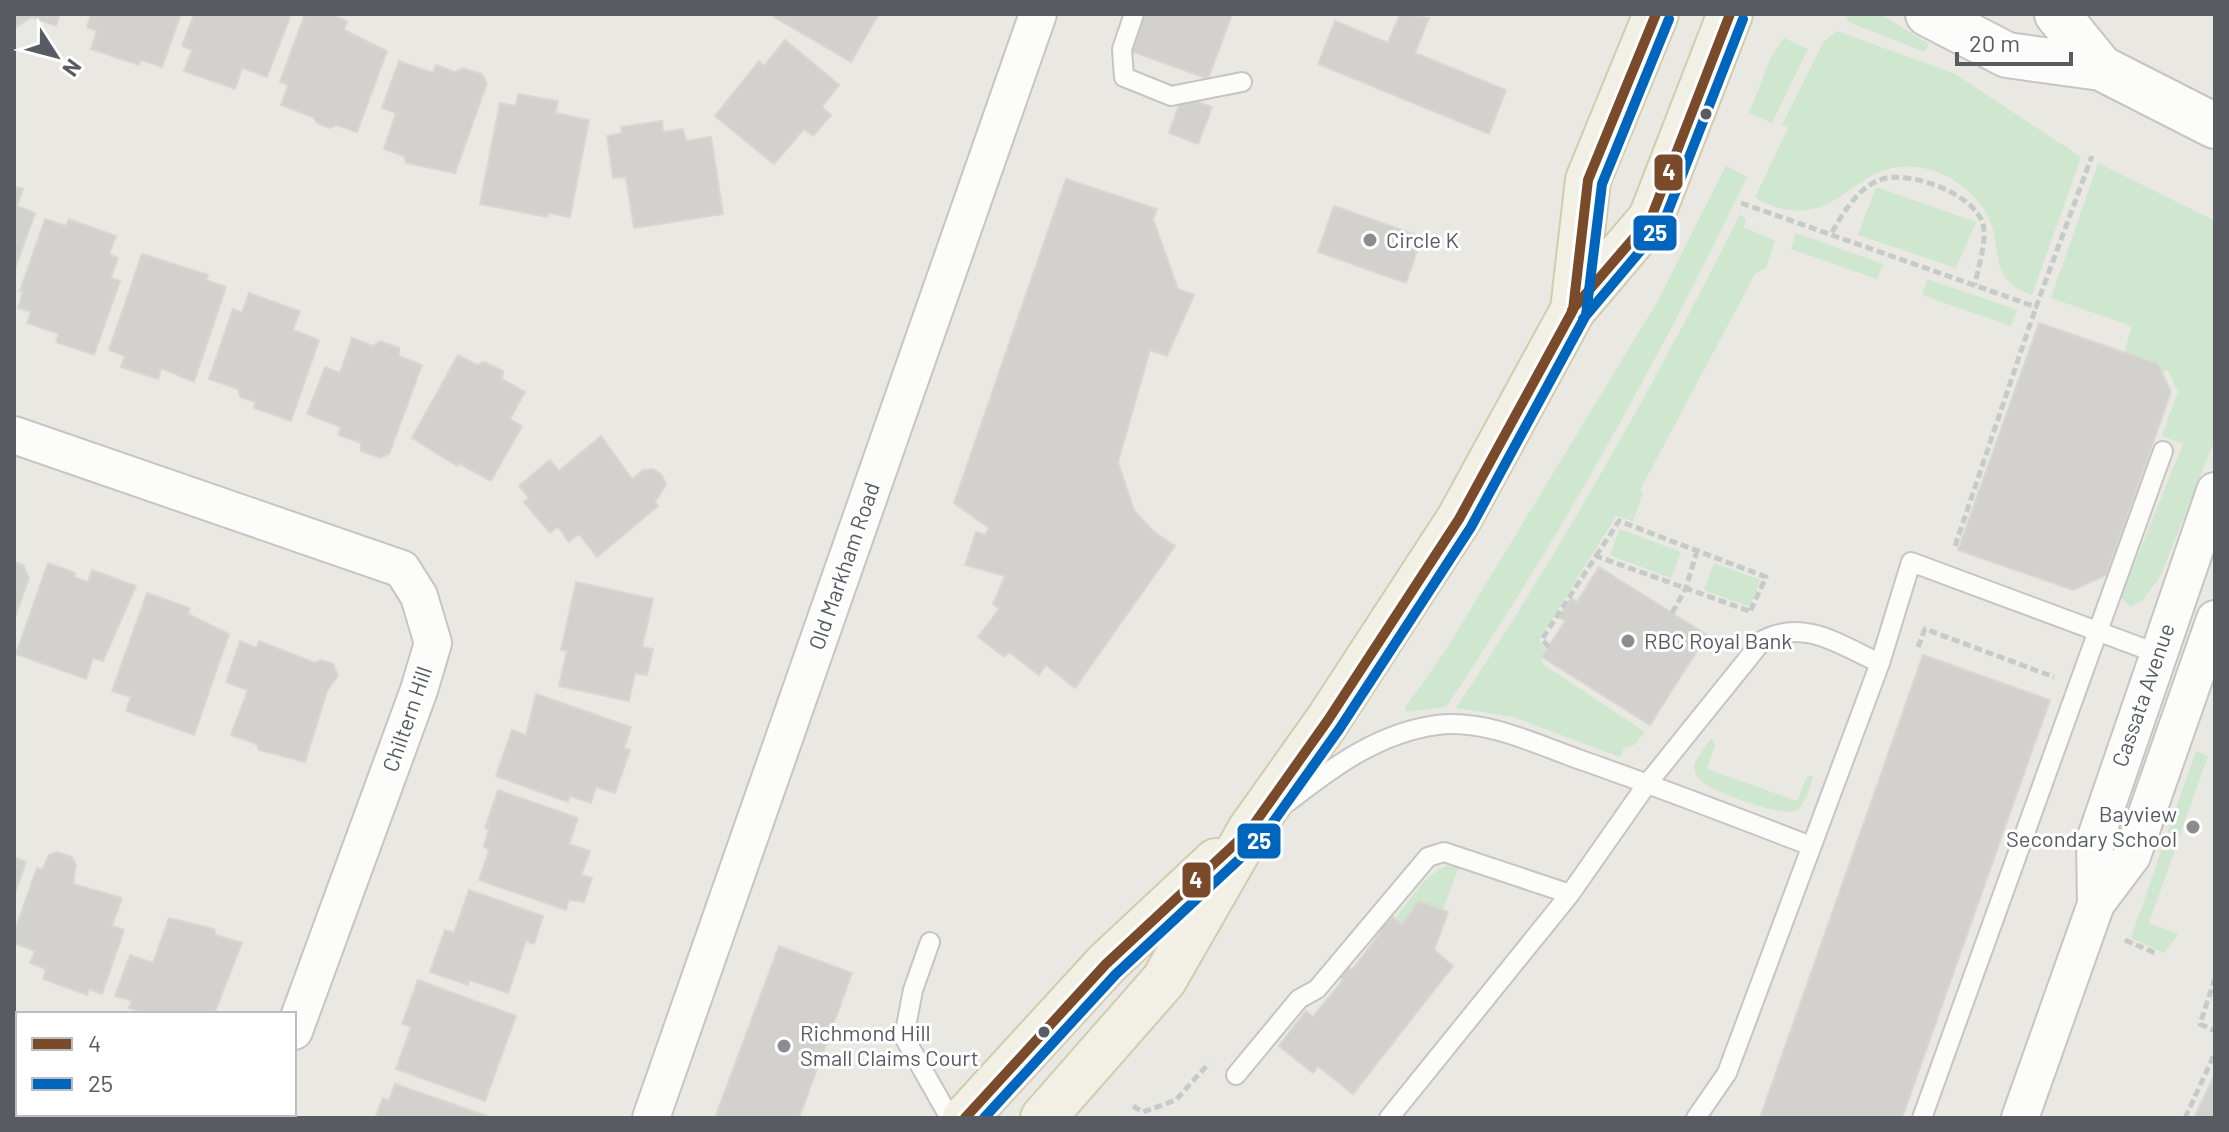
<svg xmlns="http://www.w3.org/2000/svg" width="2229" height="1132" viewBox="0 0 2229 1132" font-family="Barlow,sans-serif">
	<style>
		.green { fill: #cfe6cf }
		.building { fill: #d2d1cd; stroke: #d8d7d1; stroke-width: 2 }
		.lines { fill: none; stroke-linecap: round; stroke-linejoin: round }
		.service-casing { stroke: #c5c6c4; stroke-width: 22 }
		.minor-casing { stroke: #c5c6c4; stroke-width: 40 }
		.secondary-casing { stroke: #c5c5c5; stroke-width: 48 }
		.primary-casing { stroke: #d2ccaf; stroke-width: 48 }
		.path { stroke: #c5cbc8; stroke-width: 5; stroke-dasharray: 8 4; stroke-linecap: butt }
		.service { stroke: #fcfcfb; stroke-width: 18 }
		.minor { stroke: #fcfcfb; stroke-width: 36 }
		.secondary { stroke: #fcfcfb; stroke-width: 44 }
		.primary { stroke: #f2f0e5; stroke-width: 44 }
		.bus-1-casing { stroke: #fff; stroke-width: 16 }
		.bus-2-casing { stroke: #fff; stroke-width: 16 }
		.bus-1 { stroke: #7a4b2a; stroke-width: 10 }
		.bus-2 { stroke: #0065bd; stroke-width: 10 }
		.bus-dot { fill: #585b61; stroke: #fff; stroke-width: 3 }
		.poi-dot { fill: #8b8c8e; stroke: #fff; stroke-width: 3 }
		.labels { text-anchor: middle; stroke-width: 6; stroke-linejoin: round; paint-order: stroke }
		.poi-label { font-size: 22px; fill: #585b61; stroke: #fff; text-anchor: start }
		.street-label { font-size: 22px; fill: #585b61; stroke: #fff }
		.line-badge { stroke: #fff; stroke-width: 3 }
		.badge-label { font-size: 22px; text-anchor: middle; font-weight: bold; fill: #fff }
	</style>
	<rect width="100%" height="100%" fill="#e9e8e2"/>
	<path class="green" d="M1846,14H1880L1929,44L1925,52L1848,22Z
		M1837,31L1955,74L2081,157L2032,295C1988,279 2003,255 1990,221C1982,198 1954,176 1931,170C1849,147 1844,244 1755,198L1788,128L1782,125L1824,41Z
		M1784,38L1808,49L1772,123L1749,113L1771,57Z
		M2098,163L2215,221V439L2161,575L2144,599L2130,607L2121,597L2183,444L2162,436L2178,392L2168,370L2162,372L2124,353L2132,326L2051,298Z
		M1726,166L1747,177C1659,360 1560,538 1446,707L1406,712L1405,708L1447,648L1659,299Z
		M1876,187L1976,222L1956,268L1858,235Z
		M1740,214L1746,220L1744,228L1775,240L1766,268L1755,274L1640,490L1643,492L1633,521L1616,516L1539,640L1546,650L1541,661L1544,665L1645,732L1634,745L1624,748L1620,757L1513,717L1456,708C1562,548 1655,385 1740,214Z
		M1796,233L1883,264L1877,279L1791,249Z
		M1927,279L2017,310L2011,326L1922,295Z
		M1620,529L1681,552L1671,578L1610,555Z
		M1714,563L1760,580L1750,607L1704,590Z
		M1711,738L1715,745L1707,769L1797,801L1807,776H1813C1811,786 1806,804 1797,810C1784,818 1712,792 1701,781C1695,776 1695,771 1694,764Z
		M2196,751L2208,756L2149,923L2178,934L2164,953L2131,938Z
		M1460,863L1443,910L1419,901L1402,924L1395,919C1413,897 1429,865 1460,863Z"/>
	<path class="building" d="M14,14H60L56,26L32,17L16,27Z
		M91,14H181L162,67L141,60L139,65L91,49L97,31L87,27Z
		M194,14H291L267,77L242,68L235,89L184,71L192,50L182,46Z
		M305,14H329L347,21L344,30L387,51L357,132L336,125L330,128L317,123L313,117L281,105L288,85L280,82Z
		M775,14H879L851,62L774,17Z
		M1141,14H1232L1208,79L1128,50Z
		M1400,14L1429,18L1415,53L1506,90L1489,134L1318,64L1335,21L1388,43Z
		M785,40L839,85L822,107L831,115L813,136L804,129L774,164L715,116L759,61L764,66Z
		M399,61L433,73L436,65L455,72L463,68L482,74L487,83L455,173L406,163L404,156L384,149L396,113L382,108Z
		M518,94L558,101L555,113L589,120L570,217L548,213L547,217L480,204L500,103L516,106Z
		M1182,96L1212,107L1198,144L1169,133Z
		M662,121L663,132L683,129L686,141L711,137L723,214L634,228L626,177L613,178L607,136L622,133L621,127Z
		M1066,179L1157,209L1153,219L1178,289L1194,295L1167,356L1150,350L1118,462L1134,510L1153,531L1175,546L1075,688L1046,665L1039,675L1009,652L1004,657L978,637L999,609L993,604L1005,576L965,565L976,532L985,535L989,528L954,503Z
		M14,186L23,189L17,206L35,213L14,272Z
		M1334,206L1422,237L1406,283L1318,252Z
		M45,219L66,226L69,219L116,236L109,254L118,258L111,278L120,281L94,355L56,342L59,334L27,323L31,312L18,308L23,292L20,291Z
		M142,254L208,275L206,280L226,287L194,382L161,368L158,379L121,367L125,356L109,350Z
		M249,293L300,311L293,330L319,340L291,421L254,408L255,402L240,397L238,389L209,379L233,309L242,313Z
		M2039,323L2158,364L2171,392L2106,575L2073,590L1958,550Z
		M352,338L373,346L380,341L399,348V356L422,365L389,454L381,458L361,451V443L338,435L341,427L307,414L325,367L340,373Z
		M458,355L477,365L485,362L503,371L502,379L525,392L510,419L522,426L491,481L458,463L457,466L412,438Z
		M601,436L632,479L643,470L653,469L662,475L666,485L655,502L658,506L597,557L579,534L569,542L558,527L550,533L524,502L529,498L519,486L550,460L559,471Z
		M14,562L23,565L29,578L14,620Z
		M48,563L75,573L74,577L88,582L92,570L136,586L103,661L93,658L86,679L16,654Z
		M1599,567L1707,635L1650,725L1542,657L1565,621L1559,617L1565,608L1571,598L1577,602Z
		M576,582L653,599L642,647L653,649L647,675L635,673L629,701L559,686L567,651L561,650Z
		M147,593L190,608L188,614L229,634L194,735L126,711L131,697L112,691Z
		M240,641L257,648L259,641L315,663L321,660L333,664L338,675L327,691L305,762L259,750L256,744L231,735L248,690L226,682Z
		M1923,655L2050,700L1902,1118H1760Z
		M536,694L631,727L624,748L630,750L615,793L596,787L591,803L570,796L568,802L496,776L512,730L526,735Z
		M498,790L578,818L569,844L590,851L581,875L592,878L584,902L569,900L566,910L479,880L489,851L484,846L489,829L485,828Z
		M57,852L72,857L76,865L73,884L122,898L112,926L124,930L102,994L89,989L87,995L43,979L46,969L30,963L35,951L14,943V933L37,868L42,870L49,855Z
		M14,857L26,862L14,896Z
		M469,890L543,916L534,944L526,941L508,993L469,980L468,985L430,972L445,930L454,933Z
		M1419,901L1448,912L1434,950L1453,966L1353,1094L1318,1066L1313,1073L1279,1046L1306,1011L1313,1017L1343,980L1340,978L1348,967L1352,970L1380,933L1377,931L1385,921L1388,923L1393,917L1402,924Z
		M169,918L214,929L216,935L242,943L214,1014H147L129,1008L132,1001L115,996L130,955L153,963Z
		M779,946L852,973L799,1118H715Z
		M418,980L516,1016L485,1101L396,1069L411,1027L402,1024Z
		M2215,1074V1118H2194Z
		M395,1084L487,1116V1118H375L383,1098L389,1101Z"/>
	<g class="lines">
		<g class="service-casing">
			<path id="service" d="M1134,14L1122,49L1124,77L1171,96L1242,82
				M1288,802C1333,767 1378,733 1437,725C1484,719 1534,743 1578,759C1656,786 1733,816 1811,846
				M930,942L913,990L904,1037L950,1118
				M1236,1075L1299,999L1317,989L1428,857L1444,852L1570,894
				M1389,1118L1570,894L1647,784L1763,640C1805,618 1841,646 1880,663L1911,562L2156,653
				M1696,1118L1727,1073L1880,663
				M1922,1118L2163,451"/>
		</g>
		<g class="minor-casing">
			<path id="minor" d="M14,435L402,569L419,596L433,643L419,690L294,1031
				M2096,904L2095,840L2215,491
				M14,1084L18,1085
				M99,1114L110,1118
				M262,1118L265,1114
				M651,1118L1038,14
				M2020,1118L2096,904L2132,856L2215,619"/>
		</g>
		<g class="secondary-casing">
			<path id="secondary" d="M1928,14L2007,55L2101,68L2215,126
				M2057,14L2101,68"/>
		</g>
		<g class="primary-casing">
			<path id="primary" d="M1573,310L1588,180L1656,14
				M965,1118L1106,964L1216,861
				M1043,1118L1164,980L1250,830L1328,720L1459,519L1573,310L1651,218L1730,14"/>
		</g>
		<path class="path" d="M1741,203L2036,307L2092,156
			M1832,232C1844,212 1858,187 1882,179C1911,170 1982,196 1984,230C1985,247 1978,268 1975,285
			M1955,546L2036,307
			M1596,556L1619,521L1766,577L1749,614
			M1672,613L1686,588L1697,551
			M1549,647L1542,640L1546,633L1596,556L1752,612
			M1918,647L1925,629L2054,677
			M2125,940L2155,953
			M2215,978L2200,1024L2215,1031
			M1133,1106L1143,1112L1176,1100L1209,1063
			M2185,1118L2215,1053"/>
		<use href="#service" class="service"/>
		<use href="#minor" class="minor"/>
		<use href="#secondary" class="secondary"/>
		<use href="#primary" class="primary"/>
		<g class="bus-1-casing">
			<path id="bus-1" d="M1572,310L1651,218L1730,14
				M965,1118L1106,964L1250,830L1328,720L1459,519L1573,310L1588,180L1656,14"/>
		</g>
		<g class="bus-2-casing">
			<path id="bus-2" d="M1583,319L1663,224L1743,19
				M984,1118L1116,974L1261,839L1340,728L1471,527L1586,315L1602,184L1669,19"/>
		</g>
		<use href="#bus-1" class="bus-1"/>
		<use href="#bus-2" class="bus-2"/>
	</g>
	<g class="bus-dot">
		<circle cx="1706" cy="114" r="7"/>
		<circle cx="1044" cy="1032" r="7"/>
	</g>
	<g class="poi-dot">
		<circle cx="1370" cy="240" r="8"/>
		<circle cx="1628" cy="641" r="8"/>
		<circle cx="2193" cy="827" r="8"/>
		<circle cx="784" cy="1046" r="8"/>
	</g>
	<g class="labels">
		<g class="poi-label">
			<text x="1386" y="248">Circle K</text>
			<text x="1644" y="649">RBC Royal Bank</text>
			<text x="2177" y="822" text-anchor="end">Bayview<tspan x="2177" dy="25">Secondary School</tspan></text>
			<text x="800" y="1041">Richmond Hill<tspan x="800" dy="25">Small Claims Court</tspan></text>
		</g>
		<g class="street-label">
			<text transform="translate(844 566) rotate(-71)" y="8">Old Markham Road</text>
			<text transform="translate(2143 695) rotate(-71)" y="8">Cassata Avenue</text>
			<text transform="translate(407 719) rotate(-71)" y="8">Chiltern Hill</text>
		</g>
	</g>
	<g class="line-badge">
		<rect x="1653" y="153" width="31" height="39" rx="8" fill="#7a4b2a"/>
		<rect x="1632" y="214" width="46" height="38" rx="8" fill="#0065bd"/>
		<rect x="1236" y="822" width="46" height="38" rx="8" fill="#0065bd"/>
		<rect x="1181" y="861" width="31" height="38" rx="8" fill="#7a4b2a"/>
	</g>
	<g class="badge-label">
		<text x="1669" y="180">4</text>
		<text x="1655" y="241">25</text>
		<text x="1259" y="849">25</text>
		<text x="1196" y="888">4</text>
	</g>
	<rect width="2229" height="1132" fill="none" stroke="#585b61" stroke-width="32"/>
	<rect x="16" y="1012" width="280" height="104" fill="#ffffff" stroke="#bcbdc0" stroke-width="2"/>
	<rect x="32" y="1038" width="40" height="12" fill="#7a4b2a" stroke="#bcbdc0" stroke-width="2"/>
	<text x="88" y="1052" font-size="24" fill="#585b61">4</text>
	<rect x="32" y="1078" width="40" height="12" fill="#0065bd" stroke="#bcbdc0" stroke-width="2"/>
	<text x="88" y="1092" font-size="24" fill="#585b61">25</text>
	<g transform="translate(56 56) rotate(126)" stroke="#ffffff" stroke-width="6" paint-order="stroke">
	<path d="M0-6L14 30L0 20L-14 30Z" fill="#585b61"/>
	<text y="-12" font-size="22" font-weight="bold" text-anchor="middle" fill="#585b61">N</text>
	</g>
	<path d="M1957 52v12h114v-12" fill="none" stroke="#585b61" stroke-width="4"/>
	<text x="1969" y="52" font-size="24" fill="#585b61" stroke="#ffffff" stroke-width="6" paint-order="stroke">20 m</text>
</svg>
